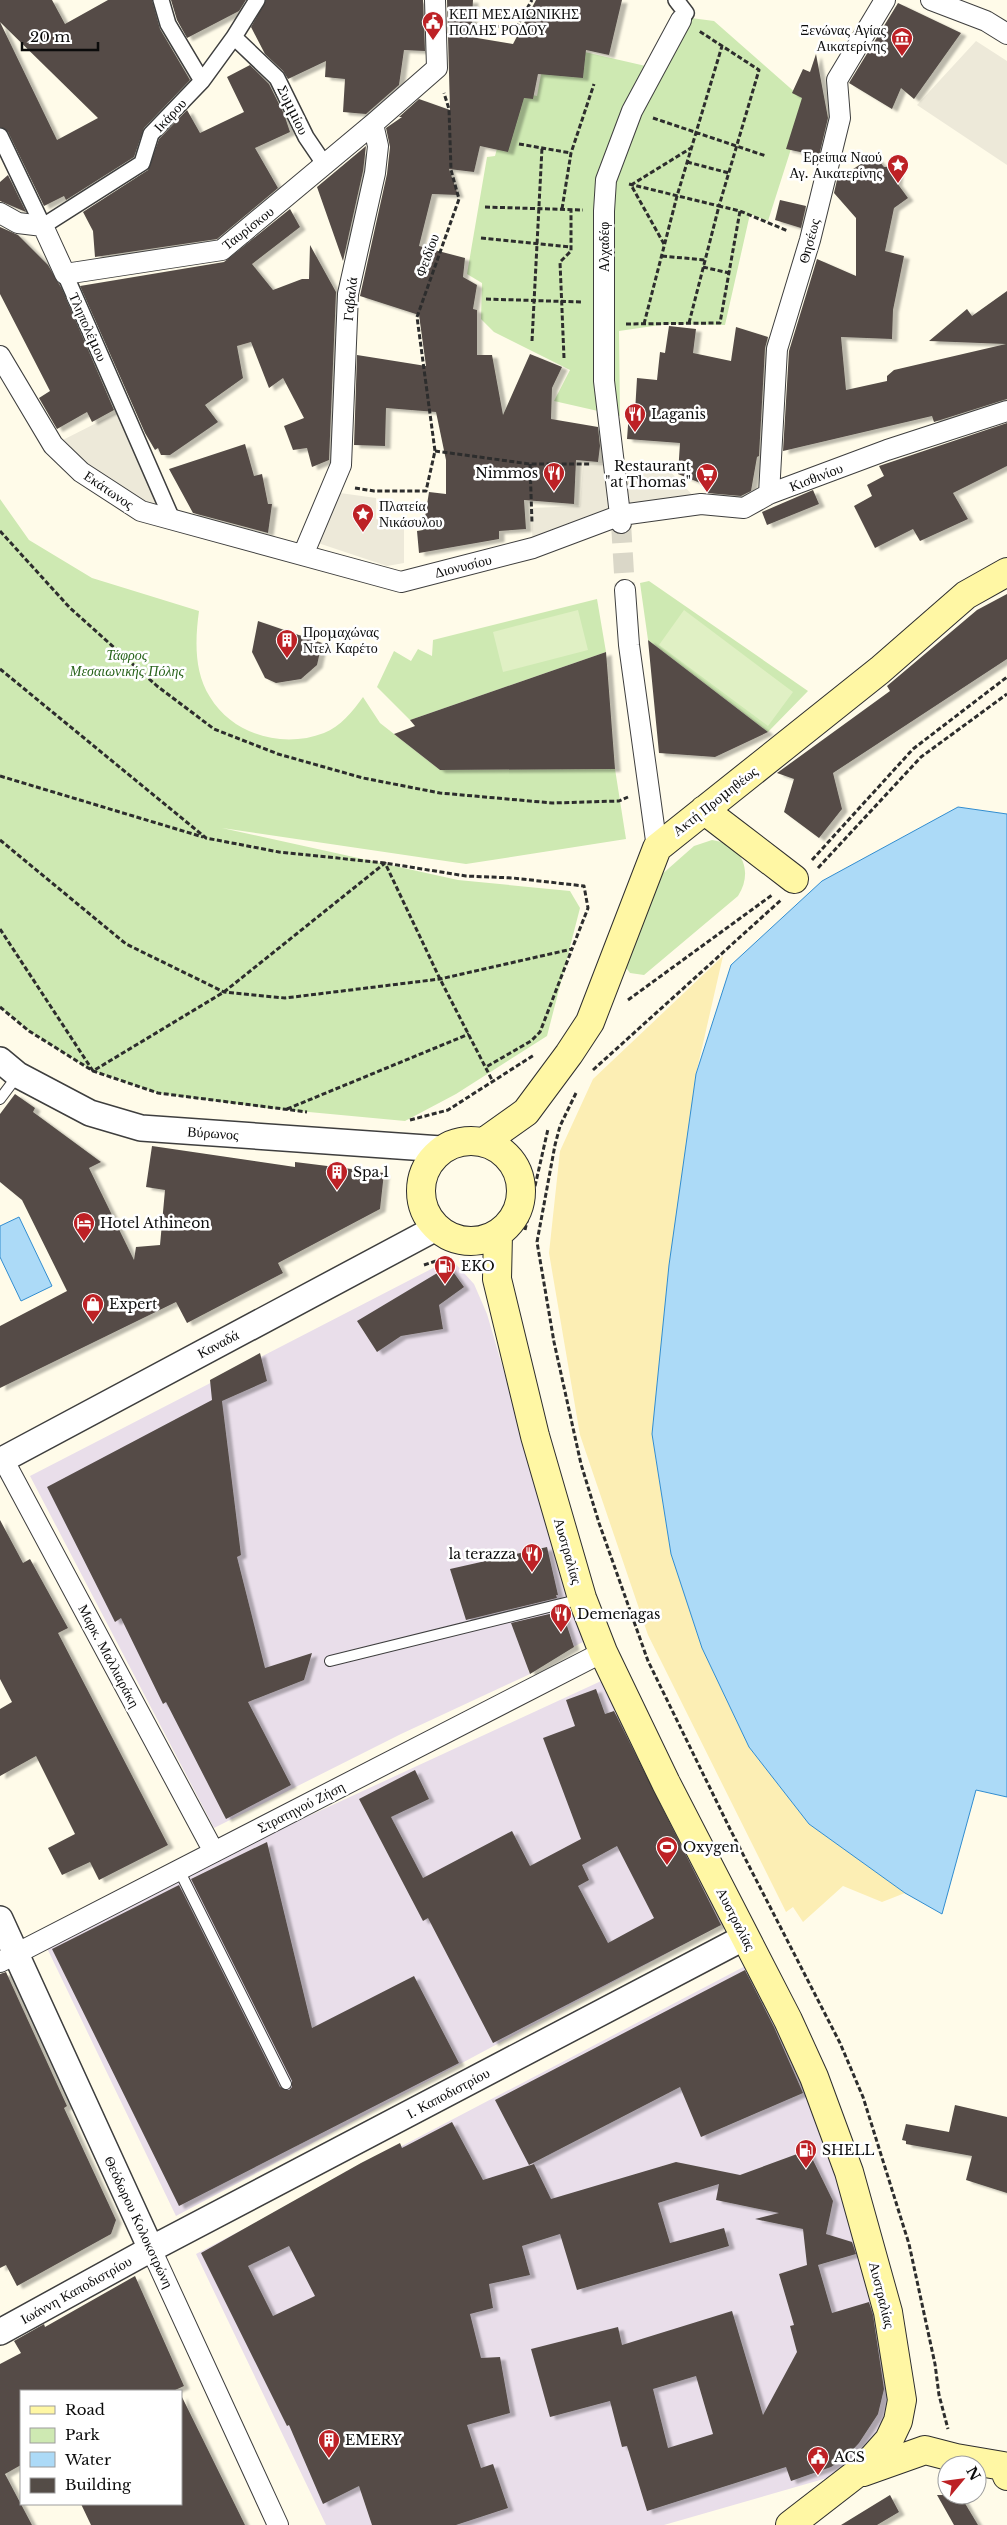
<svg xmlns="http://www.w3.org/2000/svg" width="1007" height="2525" viewBox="0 0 1007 2525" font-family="'Libre Baskerville',serif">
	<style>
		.industrial { fill: #e9deea }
		.green { fill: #cee9b2 }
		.sand { fill: #fceeb4 }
		.pitch { fill: #e0f0c4 }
		.plaza { fill: #ede9d9 }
		.water { fill: #acdaf7; stroke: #328dd0 }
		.building { fill: #544c47; fill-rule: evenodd; filter: url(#shadow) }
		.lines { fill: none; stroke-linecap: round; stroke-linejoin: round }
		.minor-tunnel { stroke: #dad7c8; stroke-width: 20; stroke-dasharray: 20 10; stroke-linecap: butt }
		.service-casing { stroke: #3e3e3e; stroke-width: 12 }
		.pedestrian-casing { stroke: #3e3e3e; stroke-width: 18 }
		.minor-casing { stroke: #3e3e3e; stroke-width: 22 }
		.tertiary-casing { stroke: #3e3e3e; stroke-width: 28 }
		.secondary-casing { stroke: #2d2d2d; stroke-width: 30 }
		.path { stroke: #2d2d2d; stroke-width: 3; stroke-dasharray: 5 2.5; stroke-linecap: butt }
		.service { stroke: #fff; stroke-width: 10 }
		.pedestrian { stroke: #fff; stroke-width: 15 }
		.minor { stroke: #fff; stroke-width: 20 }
		.tertiary { stroke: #fff; stroke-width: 25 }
		.secondary { stroke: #fff7a4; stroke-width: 28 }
		.labels { text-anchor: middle; stroke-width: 5; stroke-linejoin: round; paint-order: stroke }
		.poi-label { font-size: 14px; fill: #0b0b0b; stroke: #fff; text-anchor: start }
		.street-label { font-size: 14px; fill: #0b0b0b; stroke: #fff }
		.park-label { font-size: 14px; font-style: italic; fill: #28631b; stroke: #fff }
	</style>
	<defs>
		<filter id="shadow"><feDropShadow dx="5.5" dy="3" stdDeviation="1" flood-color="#0004"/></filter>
	</defs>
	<rect width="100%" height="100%" fill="#fffbe9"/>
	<path class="industrial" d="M453,1261L474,1284L487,1314L583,1642L528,1670L530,1674L401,1734L214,1828L30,1476L439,1265Z
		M612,1676L733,1918L176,2216L45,1944L274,1832Z
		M751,1963L814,2092L883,2311L891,2401L881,2427L865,2449L827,2478L664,2525H326L196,2254Z"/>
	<path class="green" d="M676,16L714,21L806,102L768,221L750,214L725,325L667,324L619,331L620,416L554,401L570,370L494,332L481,319L482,283L467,274L487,157L495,156L513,91L537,96L542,69L576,50L650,67Z
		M0,499L29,540L92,578L199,611C195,640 194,672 210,697C233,735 283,749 324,733C340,727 353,711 363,697L380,723L440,770L615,769L626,839L466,864L222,828L458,880L570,891L580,908L547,1036L456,1094L405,1121L266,1108L158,1093L93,1071L29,1031L0,1007Z
		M649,581L808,691L768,732L648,640L640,583Z
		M597,599L606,652L410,720L377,687L394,651L411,661L418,649L432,656L433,640Z
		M712,840C742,844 754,871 738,896L644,975L630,973L624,965L660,876L694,846Z"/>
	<path class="sand" d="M723,956L696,1074L680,1191L652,1434L671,1554L702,1648L749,1747L809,1824L905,1893L882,1902L843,1886L803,1922L793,1907L786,1912L648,1635L580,1435L549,1253L560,1151L593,1079Z"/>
	<path class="pitch" d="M578,610L588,650L503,672L493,632Z
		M684,610L793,692L768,726L659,645Z"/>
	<path class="plaza" d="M976,41L1007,61V165L917,105Z
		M124,409L172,519L53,445Z
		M616,462L663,464L701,504L533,548L531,508L580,506L583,464H614Z
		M340,493L376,498V519L404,524V563L387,566L318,543Z"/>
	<path class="water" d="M958,807L1007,814V1797L976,1790L942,1914L905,1893L809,1824L749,1747L702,1648L671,1554L652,1434L669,1265L696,1074L731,965L822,881Z
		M19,1217L52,1286L21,1301L0,1257V1226Z"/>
	<path class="building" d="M0,0H52L65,24L108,0H152L160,29L190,80L144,128L134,157L66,200L64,196L44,206L8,132L0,127ZM0,22L98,118L57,140Z
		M171,0H246L239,11L187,38L177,20Z
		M266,0H423L425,51L404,50L399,85L366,114L343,112L345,79L325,77L326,61L288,79L283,71L265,54L251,27Z
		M447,0H473L471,37L513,44L536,0H622L609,55L586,50L583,78L538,74L533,99L524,98L508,152L480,146L474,172L449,169L458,195L432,194L419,246L465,258L463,277L477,285L473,309L477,310V355H492L503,415L530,354L562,367L552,388L551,419L598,427L600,446L598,462L576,460L574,504L524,500L526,529L499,531V539L419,553L417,531L423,530L429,492L446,494V460L436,412L386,408L385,446L354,445L357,355L426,366L419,315L360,296L387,174L390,147L386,128L402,117H399L419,99L450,110Z
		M898,3L961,33L914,99L901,88L892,109L849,83Z
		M816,54L828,118L819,156L786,149L802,98L792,93L803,69L810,72Z
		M250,65L269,84L284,114L290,132L255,148L278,188L217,239L95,257L93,231L83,212L148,170L159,139L187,110L200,133L244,112L227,77Z
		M366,146L363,171L343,261L317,187Z
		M874,155L884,167L898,166L897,183L908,198L894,208L885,251L904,256L893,310L892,339L841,337L846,390L887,381V376L894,370L1006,344L929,341L967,309L972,316L1007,291V399L934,422L932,416L783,451L789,351L817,259L856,276V218L834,193L837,180Z
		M8,175L26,212L0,201V182Z
		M780,200L806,206L801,228L775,220Z
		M290,209L300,227L252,264L273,290L302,279H309L310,245L336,292L329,460L312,467L307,448L293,450L284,426L304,418L283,378L269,388L251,342L237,346L243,378L205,405L218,422L170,455H161L158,448L155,450L145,433L80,286L224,262Z
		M0,227L18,235L48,265L62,289L114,410L92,422L87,412L57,429L39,398L50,391L0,294Z
		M669,326L696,329L693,353L731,361L736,327L768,337L765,348L759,456L757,457L751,491L741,496L707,493L708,486L678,474L680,443L627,439L629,412H635L637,378L657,380L660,352L665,353Z
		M1007,423V466L953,493L968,519L920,541L913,529L875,548L854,506L872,496L867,485L884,476L879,466Z
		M245,444L254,476L262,474L268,504H272L268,533L193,513L169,469Z
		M813,490L819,504L767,525L762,512Z
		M1007,594V659L833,773L842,809L819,838L784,812L794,779L777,773L890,691L887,686L977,610Z
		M258,621L322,643L317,665L301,679L276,683L265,678L252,652Z
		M648,640L768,732L715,757L659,753Z
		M606,652L615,769L440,770L394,734L415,726L410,720Z
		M15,1094L35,1108L33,1112L101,1162L89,1168L134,1260L136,1247L160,1245L165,1190L146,1187L152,1146L295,1167V1162L384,1173L380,1209L278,1263L283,1273L187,1323L176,1302L0,1388V1326L67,1291L22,1200L0,1182V1114Z
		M449,1266L464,1287L439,1305L443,1329L401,1336L377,1352L357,1321Z
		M260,1353L267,1381L222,1401L241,1555L237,1557L265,1668L312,1653L304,1680L248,1702L291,1785L226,1819L166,1702L163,1704L121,1618L115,1622L47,1487L212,1400L210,1380Z
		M0,1520L23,1563L30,1559L68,1628L58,1633L168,1845L99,1880L90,1862L62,1875L48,1848L75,1834L36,1756L0,1776V1709L12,1702L0,1679Z
		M547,1547L558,1595H556L557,1598L466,1620L450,1569Z
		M562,1611L574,1647L530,1674L511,1623Z
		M596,1689L605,1714L614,1711L721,1925L493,2043L428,1918L423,1921L359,1799L415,1770L429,1799L391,1817L423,1878L512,1831L530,1866L581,1839L543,1738L575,1726L566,1700ZM617,1846L654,1918L608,1943L578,1886L589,1880L582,1865Z
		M267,1842L312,2028L414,1976L459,2063L179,2206L52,1949L179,1885L280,2087L289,2090L292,2087V2081L191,1879Z
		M745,1970L774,2027L803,2093L701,2137L680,2087L529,2165L495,2100Z
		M6,1972L67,2106L64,2108L116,2220L111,2234L17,2286L6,2265L0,2268V1974Z
		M955,2105L1007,2117V2193L966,2180L972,2156L906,2144V2141L902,2140L906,2124L949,2132Z
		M452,2122L483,2180L534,2164L551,2199L676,2162L740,2175L808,2150L833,2201L826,2234L852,2242L856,2254L818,2265L832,2313L869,2302L873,2315L884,2389L878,2414L859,2443L846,2457L831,2467L791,2481L786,2467L647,2511L627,2446L622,2447L610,2401L550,2417L531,2349L618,2327L622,2345L732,2311L763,2415L797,2352L790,2326L794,2325L779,2274L807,2265L803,2229L755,2219L779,2213L716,2200L719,2184L658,2203L670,2243L724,2228L729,2246L577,2290L560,2234L522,2246L530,2275L489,2284L493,2308L470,2314L481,2358L500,2357L510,2413L467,2425L481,2468L493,2464L508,2508L456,2525H372L359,2486L323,2504L289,2425L287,2426L201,2253L361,2163L400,2143L402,2148ZM289,2246L315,2296L273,2316L248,2266ZM696,2376L713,2434L668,2448L653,2389Z
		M135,2276L184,2386L173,2391H21V2465L5,2474L32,2525H0V2364L21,2353L14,2341L44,2324L45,2327Z
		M181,2395L245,2525H91L81,2504H181Z
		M890,2495L899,2512L877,2525H841Z
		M937,2495H960L978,2525H954Z"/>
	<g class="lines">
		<path class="minor-tunnel" d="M621,523L625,590"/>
		<g class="service-casing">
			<path id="service" d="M0,1099L18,1075
				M330,1661L581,1599
				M179,1870L286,2084"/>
		</g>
		<g class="pedestrian-casing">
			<path id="pedestrian" d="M161,0L168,24L202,81
				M676,0L686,13L681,20
				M234,37L277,78L306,137L325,165
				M0,136L43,226L142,163L151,134L202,81L234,37L257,0
				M65,274L172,519"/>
		</g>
		<g class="minor-casing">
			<path id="minor" d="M931,0L986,21L1007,34
				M0,213L18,223L43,226L65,274L222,250L373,124
				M0,356L53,445L81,472L141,511L401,582L533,548L621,515L701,504L744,508L769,494L887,450L1007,411
				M769,494L777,349L810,240L840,118L837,80L885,0
				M621,523L604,381V211L606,180L632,111L681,20
				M303,555L341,465L348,294L375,173L378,146L373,124L437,68L435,0
				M625,590L629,645L657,848
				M3,1459L214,1852
				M0,1962L603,1652
				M151,2249L278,2525"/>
		</g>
		<g class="tertiary-casing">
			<path id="tertiary" d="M0,1060L18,1075L90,1113L141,1128L441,1149
				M0,1461L436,1228
				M0,1919L151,2249
				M0,2332L151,2249L745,1937"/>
		</g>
		<g class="secondary-casing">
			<path id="secondary" d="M704,810L794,879
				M421 1191a50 50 0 1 1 100 0a50 50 0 1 1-100 0Z
				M484,1142L526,1112L569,1054L590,1022L657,848L880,670L966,595L1007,572
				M498,1234L497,1279L535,1436L582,1598L603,1652L666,1783L788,2020L814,2077L849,2172L888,2312L902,2400L898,2421L889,2440L865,2467L790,2525
				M863,2472L925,2450L956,2458L1003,2466L1007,2476"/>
		</g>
		<path class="path" d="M471,24L516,28L532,0
			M653,118L766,156
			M519,144L571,153
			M687,162L729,173
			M629,184L719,206L759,70L699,31
			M485,207L583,210
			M562,209L571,153L594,84
			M481,238L571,247
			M664,244L631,185L691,148
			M662,256L705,260
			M703,267L729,273
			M486,299L581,302
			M689,323L719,206L740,211L788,231
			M626,324L720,323L740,211
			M644,324L677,196L722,46
			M532,341L542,148
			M564,358L560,262L571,251V209
			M435,451L530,464H591
			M530,464L532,523
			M355,488L374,491H426L435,451L417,317L459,199L451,170L449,109L444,93
			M0,531L70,608L157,686L214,729L278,754L363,778L440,793L552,803L619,801L628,797
			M0,669L206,838L279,852L385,863L466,876L513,878L584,886L588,908L572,949
			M0,776L203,837
			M0,840L126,944L224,992L285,998L440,979L572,949L540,1032L531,1041L486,1067
			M812,860L913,749L1007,677
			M818,868L921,757L1007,694
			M0,929L93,1071L224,992L385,863L440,979L492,1080
			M628,1000L772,895
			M0,1007L29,1031L93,1071L158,1093L307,1112
			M593,1070L781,900
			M576,1093L560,1126L555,1145L537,1242L554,1342L581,1464L599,1523L648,1661L730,1829L840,2043L863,2097L909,2244L935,2364L939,2395L948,2429
			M287,1109L469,1034
			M410,1120L448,1110L534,1055
			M525,1230L548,1129
			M424,1265L442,1259"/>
		<use href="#service" class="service"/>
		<use href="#pedestrian" class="pedestrian"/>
		<use href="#minor" class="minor"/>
		<use href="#tertiary" class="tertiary"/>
		<use href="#secondary" class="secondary"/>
	</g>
	<defs>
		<g id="civic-pin" transform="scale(1.125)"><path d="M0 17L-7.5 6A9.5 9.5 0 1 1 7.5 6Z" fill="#bd2125" stroke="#fff"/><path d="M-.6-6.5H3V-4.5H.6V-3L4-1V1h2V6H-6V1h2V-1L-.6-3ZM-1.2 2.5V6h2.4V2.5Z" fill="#fff"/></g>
		<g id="museum-pin" transform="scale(1.125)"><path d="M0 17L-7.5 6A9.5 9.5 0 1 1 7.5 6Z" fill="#bd2125" stroke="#fff"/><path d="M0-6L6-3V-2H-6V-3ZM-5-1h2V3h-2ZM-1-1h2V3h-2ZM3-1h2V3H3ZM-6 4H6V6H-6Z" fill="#fff"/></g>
		<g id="sight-pin" transform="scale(1.125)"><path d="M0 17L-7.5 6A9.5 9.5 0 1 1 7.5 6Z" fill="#bd2125" stroke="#fff"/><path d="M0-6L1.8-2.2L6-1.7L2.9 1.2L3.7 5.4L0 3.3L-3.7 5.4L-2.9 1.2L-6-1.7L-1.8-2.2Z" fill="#fff"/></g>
		<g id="restaurant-pin" transform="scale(1.125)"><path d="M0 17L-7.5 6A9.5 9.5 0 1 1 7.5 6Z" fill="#bd2125" stroke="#fff"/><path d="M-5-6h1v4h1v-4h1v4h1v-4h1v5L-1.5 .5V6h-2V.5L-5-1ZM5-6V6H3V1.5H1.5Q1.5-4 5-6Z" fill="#fff"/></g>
		<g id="supermarket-pin" transform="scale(1.125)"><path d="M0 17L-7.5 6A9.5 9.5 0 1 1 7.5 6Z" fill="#bd2125" stroke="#fff"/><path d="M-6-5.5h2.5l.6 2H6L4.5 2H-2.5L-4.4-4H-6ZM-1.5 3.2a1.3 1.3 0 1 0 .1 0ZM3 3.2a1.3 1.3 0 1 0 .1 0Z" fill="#fff"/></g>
		<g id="building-pin" transform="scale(1.125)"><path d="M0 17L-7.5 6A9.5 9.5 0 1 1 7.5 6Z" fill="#bd2125" stroke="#fff"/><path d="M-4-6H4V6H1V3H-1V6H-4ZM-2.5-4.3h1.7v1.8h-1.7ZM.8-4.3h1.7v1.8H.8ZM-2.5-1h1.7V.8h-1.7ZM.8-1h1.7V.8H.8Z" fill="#fff"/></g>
		<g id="hotel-pin" transform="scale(1.125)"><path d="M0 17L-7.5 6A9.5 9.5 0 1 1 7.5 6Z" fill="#bd2125" stroke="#fff"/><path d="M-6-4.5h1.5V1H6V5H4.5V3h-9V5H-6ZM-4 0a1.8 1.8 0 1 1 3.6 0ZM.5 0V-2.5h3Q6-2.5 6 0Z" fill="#fff"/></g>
		<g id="fuel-pin" transform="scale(1.125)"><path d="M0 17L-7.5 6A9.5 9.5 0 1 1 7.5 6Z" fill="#bd2125" stroke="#fff"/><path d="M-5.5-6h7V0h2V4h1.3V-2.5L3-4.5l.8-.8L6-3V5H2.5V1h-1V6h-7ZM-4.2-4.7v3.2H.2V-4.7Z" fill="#fff"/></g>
		<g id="shop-pin" transform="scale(1.125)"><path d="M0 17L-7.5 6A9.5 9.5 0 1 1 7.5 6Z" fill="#bd2125" stroke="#fff"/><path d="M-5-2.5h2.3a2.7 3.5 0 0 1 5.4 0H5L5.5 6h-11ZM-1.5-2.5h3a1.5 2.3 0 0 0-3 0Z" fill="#fff"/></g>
		<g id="stadium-pin" transform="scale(1.125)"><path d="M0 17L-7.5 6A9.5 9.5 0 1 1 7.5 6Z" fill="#bd2125" stroke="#fff"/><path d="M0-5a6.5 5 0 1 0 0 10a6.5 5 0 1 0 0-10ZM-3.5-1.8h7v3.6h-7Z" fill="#fff"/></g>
	</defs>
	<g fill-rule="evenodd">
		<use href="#civic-pin" x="433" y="22"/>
		<use href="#museum-pin" x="902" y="38"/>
		<use href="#sight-pin" x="898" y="165"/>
		<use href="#restaurant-pin" x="635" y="414"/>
		<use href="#restaurant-pin" x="554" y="473"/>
		<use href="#supermarket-pin" x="707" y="474"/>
		<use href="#sight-pin" x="363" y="514"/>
		<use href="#building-pin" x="287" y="640"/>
		<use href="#building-pin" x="337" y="1172"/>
		<use href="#hotel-pin" x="84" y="1223"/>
		<use href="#fuel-pin" x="445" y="1266"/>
		<use href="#shop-pin" x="93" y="1304"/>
		<use href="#restaurant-pin" x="532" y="1554"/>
		<use href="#restaurant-pin" x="561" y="1614"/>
		<use href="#stadium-pin" x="667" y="1847"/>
		<use href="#fuel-pin" x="806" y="2150"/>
		<use href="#building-pin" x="329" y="2440"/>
		<use href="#civic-pin" x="818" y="2457"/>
	</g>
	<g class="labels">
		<g class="poi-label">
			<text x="449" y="19">ΚΕΠ ΜΕΣΑΙΩΝΙΚΗΣ<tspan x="449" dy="16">ΠΟΛΗΣ ΡΟΔΟΥ</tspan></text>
			<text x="886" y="35" text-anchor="end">Ξενώνας Αγίας<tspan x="886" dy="16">Αικατερίνης</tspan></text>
			<text x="882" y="162" text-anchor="end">Ερείπια Ναού<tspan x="882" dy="16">Αγ. Αικατερίνης</tspan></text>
			<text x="651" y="419">Laganis</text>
			<text x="691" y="471" text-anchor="end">Restaurant<tspan x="691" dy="16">"at Thomas"</tspan></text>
			<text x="538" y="478" text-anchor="end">Nimmos</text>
			<text x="379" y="511">Πλατεία<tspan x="379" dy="16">Νικάσυλου</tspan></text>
			<text x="303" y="637">Προμαχώνας<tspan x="303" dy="16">Ντελ Καρέτο</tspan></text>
			<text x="353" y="1177">Spa 1</text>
			<text x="100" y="1228">Hotel Athineon</text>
			<text x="461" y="1271">EKO</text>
			<text x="109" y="1309">Expert</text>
			<text x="516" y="1559" text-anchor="end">la terazza</text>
			<text x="577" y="1619">Demenagas</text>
			<text x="683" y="1852">Oxygen</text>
			<text x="822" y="2155">SHELL</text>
			<text x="345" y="2445">EMERY</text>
			<text x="834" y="2462">ACS</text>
		</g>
		<g class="street-label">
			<text transform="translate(293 110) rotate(64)" y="5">Συμμίου</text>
			<text transform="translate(170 115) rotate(-47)" y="5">Ικάρου</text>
			<text transform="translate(248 228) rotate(-38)" y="5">Ταυρίσκου</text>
			<text transform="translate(809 241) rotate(-75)" y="5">Θησέως</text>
			<text transform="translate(604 247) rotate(-90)" y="5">Αλχαδέφ</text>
			<text transform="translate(427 255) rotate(-70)" y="5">Φειδίου</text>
			<text transform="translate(350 299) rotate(-84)" y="5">Γαβαλά</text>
			<text transform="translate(88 327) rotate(66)" y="5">Τληπολέμου</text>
			<text transform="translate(816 477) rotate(-21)" y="5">Κισθινίου</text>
			<text transform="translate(109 490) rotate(34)" y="5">Εκάτωνος</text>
			<text transform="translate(463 566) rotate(-14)" y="5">Διονυσίου</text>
			<text transform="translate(715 801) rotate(-38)" y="5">Ακτή Προμηθέως</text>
			<text transform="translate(213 1133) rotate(4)" y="5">Βύρωνος</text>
			<text transform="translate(218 1344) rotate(-28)" y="5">Καναδά</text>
			<text transform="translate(568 1551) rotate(74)" y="5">Αυστραλίας</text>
			<text transform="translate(109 1656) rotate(62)" y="5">Μαρκ. Μαλλιαράκη</text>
			<text transform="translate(301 1807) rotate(-27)" y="5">Στρατηγού Ζήση</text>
			<text transform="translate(736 1919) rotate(63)" y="5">Αυστραλίας</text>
			<text transform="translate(448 2093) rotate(-28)" y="5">Ι. Καποδιστρίου</text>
			<text transform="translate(139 2222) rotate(65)" y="5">Θεόδωρου Κολοκοτρώνη</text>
			<text transform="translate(76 2290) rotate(-29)" y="5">Ιωάννη Καποδιστρίου</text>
			<text transform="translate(882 2295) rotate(76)" y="5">Αυστραλίας</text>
		</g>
		<g class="park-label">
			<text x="127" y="660">Τάφρος<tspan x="127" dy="16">Μεσαιωνικής Πόλης</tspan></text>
		</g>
	</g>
	<rect x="20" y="2390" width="162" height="115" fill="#ffffff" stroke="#9d9d9d"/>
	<rect x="30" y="2406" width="25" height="8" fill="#fff7a4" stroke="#9d9d9d"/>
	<text x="65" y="2415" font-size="15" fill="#0b0b0b">Road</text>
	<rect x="30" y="2428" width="25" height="15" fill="#cee9b2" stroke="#9d9d9d"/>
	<text x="65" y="2440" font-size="15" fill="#0b0b0b">Park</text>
	<rect x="30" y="2452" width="25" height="15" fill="#acdaf7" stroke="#9d9d9d"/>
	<text x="65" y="2465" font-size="15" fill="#0b0b0b">Water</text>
	<rect x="30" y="2478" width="25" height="15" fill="#544c47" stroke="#9d9d9d"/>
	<text x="65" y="2490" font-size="15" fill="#0b0b0b">Building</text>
	<g transform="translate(962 2480) rotate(61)"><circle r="24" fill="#ffffff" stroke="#9d9d9d"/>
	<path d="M0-4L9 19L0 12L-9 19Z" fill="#bd2125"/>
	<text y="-8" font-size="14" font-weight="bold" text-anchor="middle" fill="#0b0b0b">N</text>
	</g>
	<path d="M22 42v8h76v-8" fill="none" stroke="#0b0b0b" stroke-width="2.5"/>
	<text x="30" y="42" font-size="15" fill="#0b0b0b" stroke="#ffffff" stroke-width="4" paint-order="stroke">20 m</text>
</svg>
